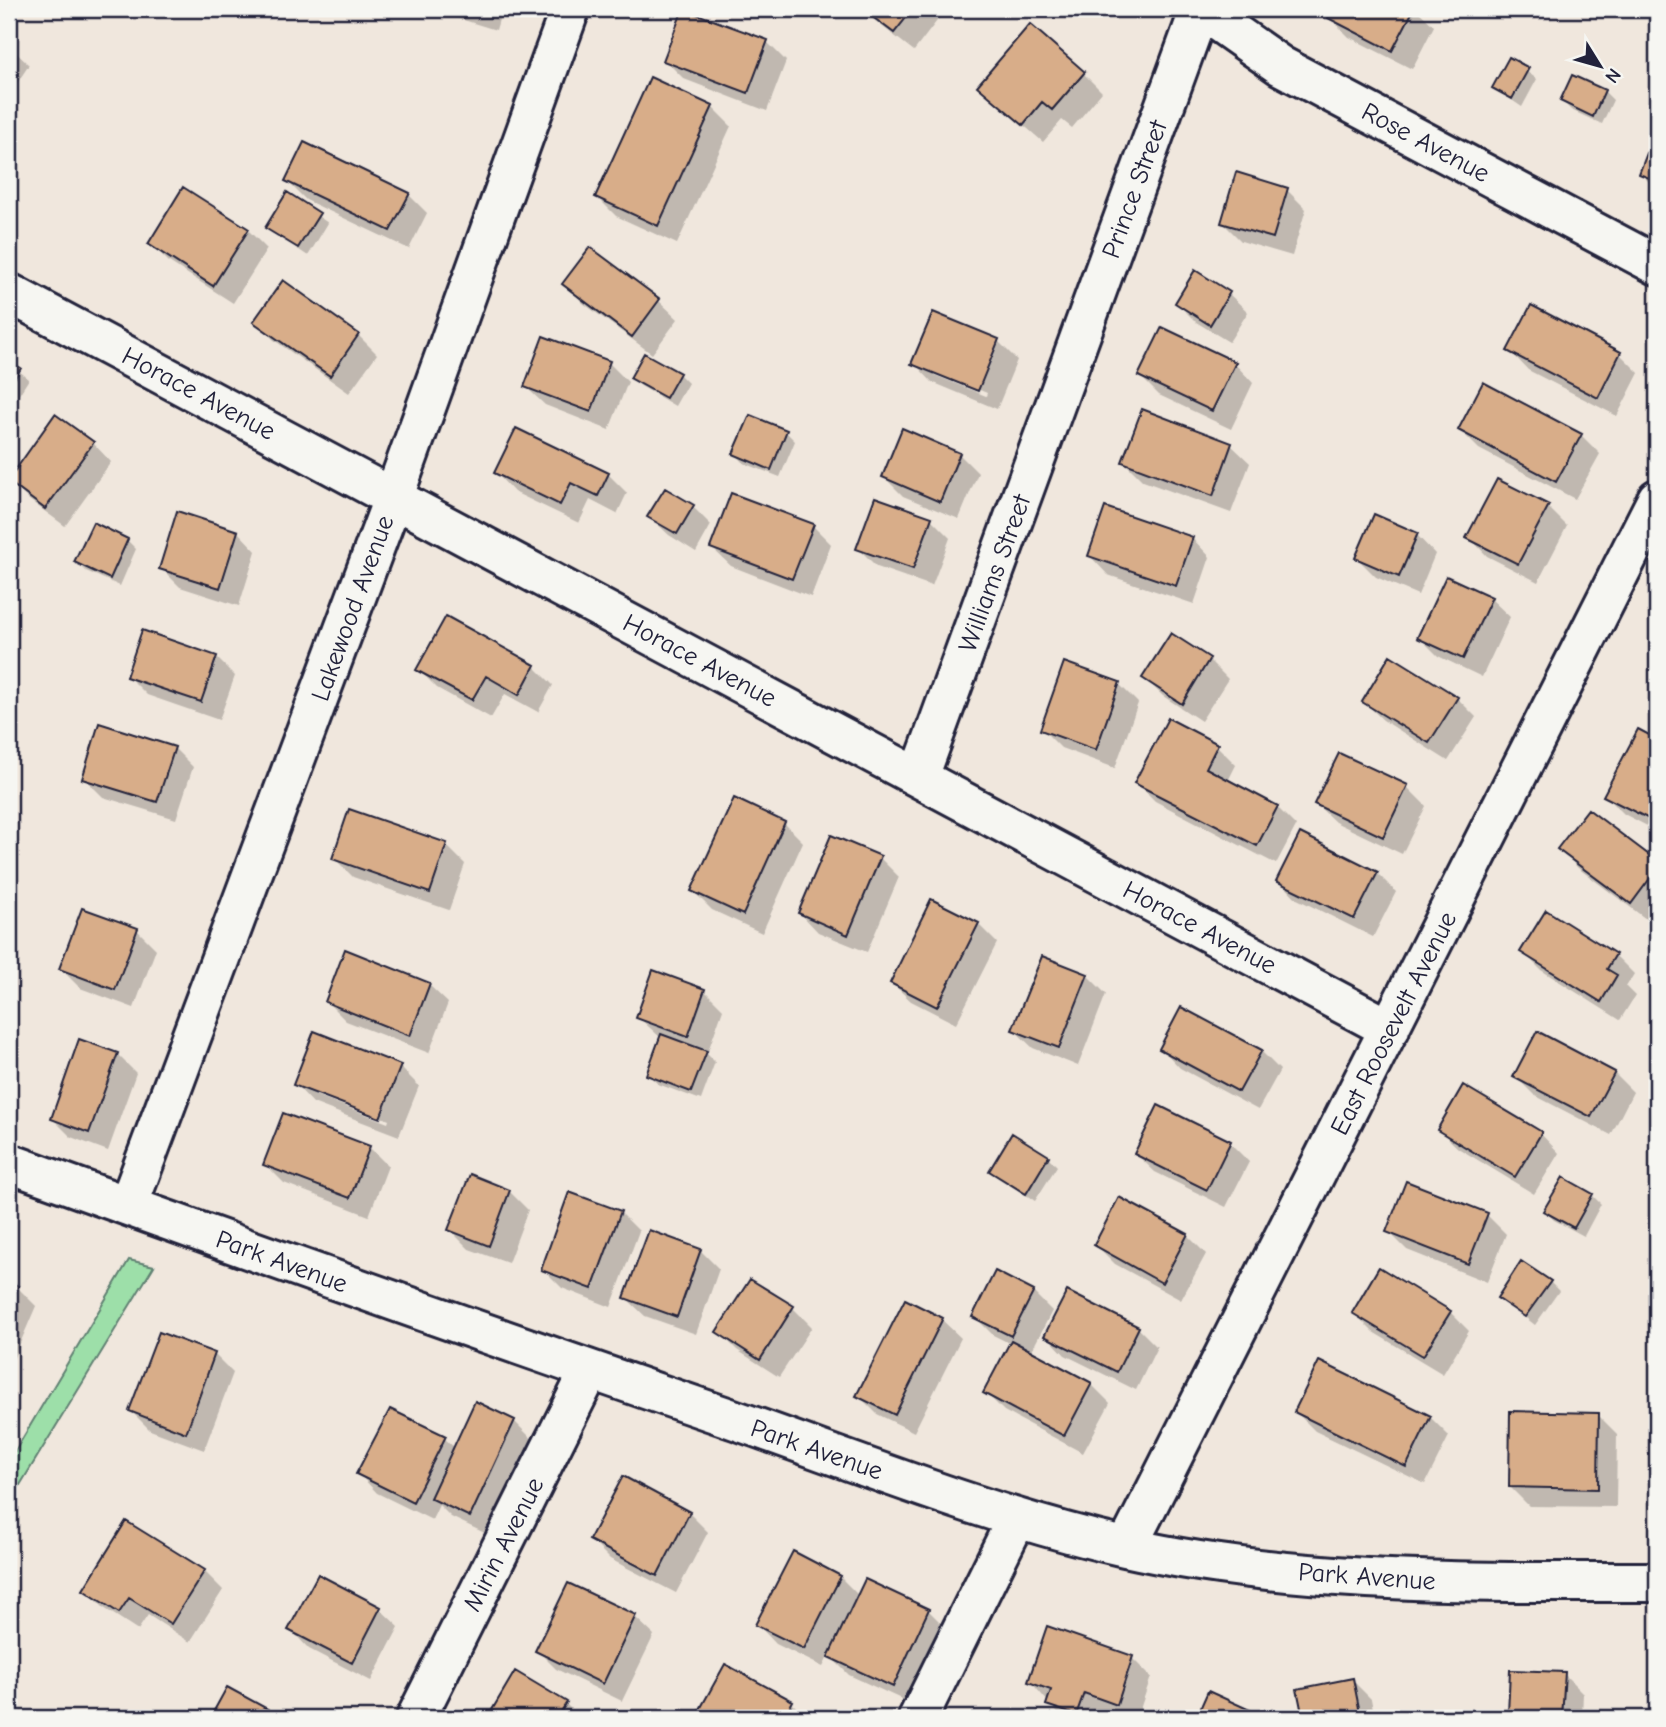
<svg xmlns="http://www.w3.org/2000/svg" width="1666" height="1727" viewBox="0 0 1666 1727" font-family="'Comic Neue',sans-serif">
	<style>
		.green { fill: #9ddfa9; stroke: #608072; stroke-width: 2 }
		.shadow { fill: #0003; fill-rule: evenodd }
		.building { fill: #d8ad89; stroke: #22223b; stroke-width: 2 }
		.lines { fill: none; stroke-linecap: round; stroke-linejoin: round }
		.minor-casing { stroke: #22223b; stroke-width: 44 }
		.minor { stroke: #f6f6f2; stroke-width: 38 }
		.labels { text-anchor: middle; stroke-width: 6; stroke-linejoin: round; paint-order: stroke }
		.street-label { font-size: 26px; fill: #22223b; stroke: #f6f6f2 }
	</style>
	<rect width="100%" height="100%" fill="#f0e7dd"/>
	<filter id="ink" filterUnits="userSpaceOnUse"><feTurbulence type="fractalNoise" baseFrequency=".0143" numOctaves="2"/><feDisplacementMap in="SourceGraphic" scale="14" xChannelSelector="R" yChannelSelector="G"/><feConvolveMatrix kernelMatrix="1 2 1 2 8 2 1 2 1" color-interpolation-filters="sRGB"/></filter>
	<g filter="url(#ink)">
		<path class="green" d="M129,1260L154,1266L9,1503V1461Z"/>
		<path class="shadow" d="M428,9H502L496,30Z
			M766,9H787L780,19Z
			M860,9H946L914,51Z
			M1335,9H1416L1434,26L1412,69L1349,37L1330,18Z
			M767,42L786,61L767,111L684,79L665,60Z
			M9,46L29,65L9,95Z
			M1509,59L1537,79L1522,107L1494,88Z
			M1084,74L1102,92L1072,128L1062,120L1043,142L979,86Z
			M1604,91L1613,100L1602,124L1571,110L1562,101Z
			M712,107L731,126L677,244L616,216L597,197Z
			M1657,132V190L1641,174Z
			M287,181L408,194L427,213L409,249L306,200Z
			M1287,190L1306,209L1292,256L1241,241L1222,222Z
			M287,195L328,223L308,256L267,228Z
			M248,230L267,249L233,303L169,262L150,243Z
			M591,249L659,301L678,319L652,354L583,303L565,284Z
			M283,282L358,335L377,354L349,393L274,340L255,321Z
			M1229,294L1248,312L1229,342L1196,322L1177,303Z
			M1532,308L1620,354L1639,373L1617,416L1528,370L1510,351Z
			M934,314L998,341L1017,360L997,409L932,382L914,363ZM934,371L987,393L986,396L934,375Z
			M9,363L29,379L11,407L9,406Z
			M609,363L628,382L609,430L545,405L526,387Z
			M1235,364L1253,383L1231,429L1159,395L1140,376Z
			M679,374L688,383L675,406L641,386L632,377Z
			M1460,430L1581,435L1600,454L1575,499L1479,449Z
			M786,432L795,441L780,477L744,463L735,453Z
			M93,443L111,462L65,526L28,499L9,481Z
			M1231,445L1250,463L1231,513L1143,481L1124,462Z
			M959,454L978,473L959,519L903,496L884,477Z
			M496,473L608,474L627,493L617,514L590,500L579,523L514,492Z
			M1497,482L1548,507L1567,526L1538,582L1487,556L1469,537Z
			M693,507L711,525L696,552L669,535L650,517Z
			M931,519L950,538L932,586L877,567L858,548Z
			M813,526L831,544L811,597L731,566L712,548Z
			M238,532L256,551L239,606L180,587L161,568Z
			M1417,535L1435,554L1418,595L1376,577L1357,558Z
			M1192,538L1210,557L1194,604L1108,575L1090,556Z
			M127,540L136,549L120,586L86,571L77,562Z
			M1491,599L1510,617L1482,677L1438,656L1419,637Z
			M1172,635L1209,660L1228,679L1201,721L1163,696L1144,678Z
			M216,657L235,676L219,720L147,695L128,676Z
			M534,666L553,685L538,712L505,694L491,718L437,688L419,670Z
			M1119,684L1138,703L1115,768L1061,748L1042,729Z
			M1457,698L1476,717L1448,761L1383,720L1364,702Z
			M1169,720L1217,746L1236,765L1228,781L1277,807L1296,826L1276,864L1155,801L1136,782Z
			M1639,731L1657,741V831L1624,814L1605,795Z
			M174,748L193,767L176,819L103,797L84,778Z
			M1340,755L1407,787L1426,806L1402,854L1335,822L1316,804Z
			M1588,811L1657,863V912L1650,922L1578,868L1560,849Z
			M784,823L803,842L762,933L712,910L693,891Z
			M832,837L880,858L899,877L867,952L818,932L800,913Z
			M446,845L465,864L449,910L353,877L334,858Z
			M1377,873L1396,892L1373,937L1297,899L1279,880Z
			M978,924L997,943L956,1024L911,1001L892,983Z
			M137,930L156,949L134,1008L80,988L61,969Z
			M1522,951L1615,955L1634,974L1626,987L1635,996L1620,1020L1541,970Z
			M1087,975L1106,994L1078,1066L1033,1048L1014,1030Z
			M429,985L448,1003L429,1053L346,1021L327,1002Z
			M704,990L723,1009L707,1054L715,1062L701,1100L658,1084L648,1075L661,1038L638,1017Z
			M1162,1049L1261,1051L1280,1070L1258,1110L1180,1068Z
			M117,1054L136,1073L108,1151L71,1137L53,1119Z
			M400,1067L419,1086L399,1136L313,1103L295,1084ZM315,1091L389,1120L388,1123L315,1095Z
			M1614,1073L1633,1092L1611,1135L1534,1095L1515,1076Z
			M1159,1108L1230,1143L1249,1162L1226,1207L1155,1172L1136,1154Z
			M1439,1130L1541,1134L1559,1153L1534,1194L1458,1148Z
			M369,1147L388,1166L369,1216L284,1183L265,1164Z
			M1048,1157L1057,1166L1035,1201L991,1171Z
			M509,1191L528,1210L508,1263L469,1249L450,1230Z
			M1592,1195L1601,1204L1584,1236L1554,1220L1545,1211Z
			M620,1212L639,1231L611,1307L562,1288L543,1269Z
			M1487,1215L1506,1234L1487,1282L1407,1250L1388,1231Z
			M1187,1235L1206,1254L1181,1300L1115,1264L1096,1245Z
			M700,1250L719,1269L696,1334L645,1316L626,1298Z
			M751,1281L793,1308L812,1327L779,1377L737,1350L718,1331Z
			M1550,1282L1559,1291L1535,1325L1499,1297Z
			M9,1283L17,1287L36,1306L9,1369Z
			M1033,1292L1052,1311L1031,1352L1091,1384L1110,1403L1083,1453L1004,1411L986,1393L1011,1344L993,1335L974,1316Z
			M1450,1312L1469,1331L1443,1374L1373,1332L1354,1313Z
			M942,1320L961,1338L914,1432L877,1414L858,1395Z
			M1138,1328L1157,1347L1136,1390L1065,1355L1047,1336Z
			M214,1354L233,1373L204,1450L150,1430L131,1411Z
			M1296,1412L1430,1417L1449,1436L1425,1484L1315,1431Z
			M1598,1415L1617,1434L1616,1507L1529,1506L1510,1487Z
			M514,1421L533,1440L489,1535L451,1517L439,1505L432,1520L377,1493L359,1474L444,1438L455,1448Z
			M689,1513L708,1532L676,1593L610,1559L591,1540Z
			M204,1571L223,1590L190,1642L148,1615L138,1630L104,1608L85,1589Z
			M318,1577L380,1609L399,1627L371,1681L309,1649L291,1630Z
			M840,1577L859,1596L928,1610L947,1629L912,1704L849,1675L829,1655L823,1667L776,1644L758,1625Z
			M635,1617L654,1635L622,1701L556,1669L537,1650Z
			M1132,1658L1151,1677L1137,1718H1124L1103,1711L1101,1718H1062L1030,1681Z
			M1564,1674L1583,1693L1582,1718H1489V1715L1509,1716Z
			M1352,1680L1371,1699L1375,1718H1305L1299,1691Z
			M792,1703L807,1718H708L701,1711Z
			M566,1704L580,1718H503L494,1710Z"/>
		<path class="building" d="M683,9L768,40L748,93L663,61Z
			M862,9H913L894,33Z
			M1333,9H1414L1392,51L1328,18Z
			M1030,24L1085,72L1052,110L1042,102L1023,125L977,86Z
			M1509,57L1529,68L1512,99L1492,88Z
			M1572,75L1605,90L1593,117L1560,101Z
			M650,77L713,106L658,226L595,197Z
			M1657,127V181L1639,174Z
			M304,142L410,193L390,231L285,181Z
			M1236,172L1288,188L1273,238L1221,223Z
			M183,187L249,229L213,286L148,244Z
			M287,192L320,213L298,248L265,228Z
			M590,247L660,299L632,337L562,284Z
			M1195,270L1230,292L1210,325L1175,303Z
			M283,280L359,334L330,376L253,322Z
			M1531,305L1621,352L1598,398L1507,351Z
			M933,312L999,339L978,391L911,364Z
			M1162,327L1236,362L1212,411L1138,376Z
			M543,336L610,361L591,412L524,387Z
			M644,353L680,373L666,398L630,378Z
			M9,361L21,368L9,388Z
			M1483,382L1582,434L1556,482L1458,430Z
			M1142,409L1232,443L1213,496L1122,462Z
			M55,414L94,442L45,509L9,482V479Z
			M750,415L787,430L771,470L733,454Z
			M516,428L609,473L598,496L571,483L560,505L494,473Z
			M902,428L960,453L940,502L882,477Z
			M1497,479L1549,505L1518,564L1466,538Z
			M665,488L694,505L677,534L647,517Z
			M731,493L814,524L792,579L710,548Z
			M875,497L932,517L913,569L856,549Z
			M1105,507L1193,537L1176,586L1088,556Z
			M177,511L238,531L220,588L159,569Z
			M1374,514L1418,533L1399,577L1355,558Z
			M93,522L128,539L110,579L74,562Z
			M1446,576L1492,597L1463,659L1417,638Z
			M446,616L535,665L519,695L486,676L472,700L416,670Z
			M142,630L217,656L201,702L126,677Z
			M1171,633L1210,658L1182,704L1142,678Z
			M1390,655L1458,697L1429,743L1362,702Z
			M1064,662L1120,682L1096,750L1040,730Z
			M1168,718L1218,744L1206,768L1278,806L1257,846L1134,783Z
			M99,723L175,747L157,802L82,779Z
			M1638,729L1657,739V823L1603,796Z
			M1339,753L1408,785L1383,837L1314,804Z
			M734,798L785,822L743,915L691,891Z
			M349,809L447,843L430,893L332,859Z
			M1588,809L1657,861V869L1631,904L1557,849Z
			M1300,833L1378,872L1354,919L1276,881Z
			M831,835L881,856L848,935L798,913Z
			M931,899L979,923L937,1007L890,983Z
			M82,908L138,928L115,990L59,969Z
			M1546,910L1616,954L1607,969L1617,975L1601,1002L1520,952Z
			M345,949L430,983L410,1036L325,1002Z
			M1042,956L1088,974L1059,1048L1012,1030Z
			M653,970L705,989L688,1037L636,1018Z
			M1181,1007L1262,1050L1239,1092L1159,1049Z
			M314,1031L401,1065L380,1118L293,1085Z
			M1537,1031L1615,1072L1591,1117L1513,1077Z
			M661,1034L707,1051L691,1092L646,1075Z
			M79,1039L118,1053L89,1133L51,1119Z
			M1463,1085L1542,1132L1515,1177L1437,1130Z
			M1158,1105L1231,1141L1207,1190L1134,1154Z
			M283,1113L370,1146L350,1198L263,1165Z
			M1012,1133L1049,1156L1026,1194L989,1171Z
			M470,1174L510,1190L489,1246L448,1230Z
			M1563,1177L1593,1194L1574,1228L1543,1211Z
			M1406,1181L1488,1213L1468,1264L1386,1232Z
			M569,1192L621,1211L592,1289L541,1270Z
			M1119,1197L1188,1234L1162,1283L1094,1245Z
			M649,1230L701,1249L677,1317L624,1298Z
			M1521,1261L1551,1281L1525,1317L1497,1298Z
			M1379,1267L1451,1311L1423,1356L1352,1313Z
			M995,1271L1034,1291L1011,1336L972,1317Z
			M750,1279L794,1306L760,1360L716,1332Z
			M9,1281L18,1286L9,1307Z
			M1067,1291L1139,1327L1117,1372L1044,1336Z
			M905,1299L943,1318L895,1415L856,1396Z
			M159,1332L215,1353L186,1433L129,1411Z
			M1011,1340L1092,1383L1064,1436L983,1393Z
			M1319,1361L1431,1416L1406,1467L1294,1412Z
			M475,1401L515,1420L470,1517L430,1498Z
			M390,1409L446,1436L413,1502L356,1474Z
			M1510,1411L1599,1413L1598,1489L1509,1487Z
			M623,1476L690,1512L657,1576L589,1540Z
			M126,1521L205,1570L171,1624L129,1598L119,1613L83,1590Z
			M793,1551L841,1576L804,1649L755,1625Z
			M318,1574L381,1607L352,1663L288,1630Z
			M865,1579L929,1609L893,1687L828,1657Z
			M568,1583L636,1615L603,1684L535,1651Z
			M1047,1626L1133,1656L1117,1705L1084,1693L1076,1715L1046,1705L1051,1690L1028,1682Z
			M725,1664L793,1701L784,1718H711L699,1711Z
			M1510,1670L1565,1672L1562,1718H1487V1713L1508,1714Z
			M515,1671L567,1702L557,1718H506L492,1710Z
			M1353,1678L1361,1718H1303L1297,1689Z
			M227,1687L284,1718H210Z
			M1208,1691L1261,1715L1260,1718H1196Z"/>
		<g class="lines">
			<g class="minor-casing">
				<path id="minor" d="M1200,9L1281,66L1657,265
					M9,293L1390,1029
					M919,777L1200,9
					M9,1163C246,1249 485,1334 724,1416C856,1462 988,1516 1125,1547C1300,1586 1480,1582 1657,1582
					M128,1206L394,496L570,9
					M1127,1547L1657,499
					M416,1718L590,1370
					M918,1718L1017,1518"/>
			</g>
			<use href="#minor" class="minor"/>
		</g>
	</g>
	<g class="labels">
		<g class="street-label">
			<text transform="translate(1426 142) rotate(28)" y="9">Rose Avenue</text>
			<text transform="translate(1134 189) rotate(-70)" y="9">Prince Street</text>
			<text transform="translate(199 393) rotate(28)" y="9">Horace Avenue</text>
			<text transform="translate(994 573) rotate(-70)" y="9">Williams Street</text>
			<text transform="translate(352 608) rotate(-70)" y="9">Lakewood Avenue</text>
			<text transform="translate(700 660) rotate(28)" y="9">Horace Avenue</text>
			<text transform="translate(1200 927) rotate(28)" y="9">Horace Avenue</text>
			<text transform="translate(1393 1023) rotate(-63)" y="9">East Roosevelt Avenue</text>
			<text transform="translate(282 1261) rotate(20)" y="9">Park Avenue</text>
			<text transform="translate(817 1449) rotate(19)" y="9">Park Avenue</text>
			<text transform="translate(503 1544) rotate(-63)" y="9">Mirin Avenue</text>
			<text transform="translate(1367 1576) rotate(4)" y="9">Park Avenue</text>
		</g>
	</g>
	<rect width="1666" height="1727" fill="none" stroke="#f6f6f2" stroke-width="35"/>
	<rect x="18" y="18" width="1631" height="1692" fill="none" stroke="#22223b" stroke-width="2.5" filter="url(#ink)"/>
	<g transform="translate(1600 66) rotate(127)" stroke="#f6f6f2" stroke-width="5" paint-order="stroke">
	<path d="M0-5L12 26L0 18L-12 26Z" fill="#22223b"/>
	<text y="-10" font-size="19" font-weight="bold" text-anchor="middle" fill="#22223b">N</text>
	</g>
</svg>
